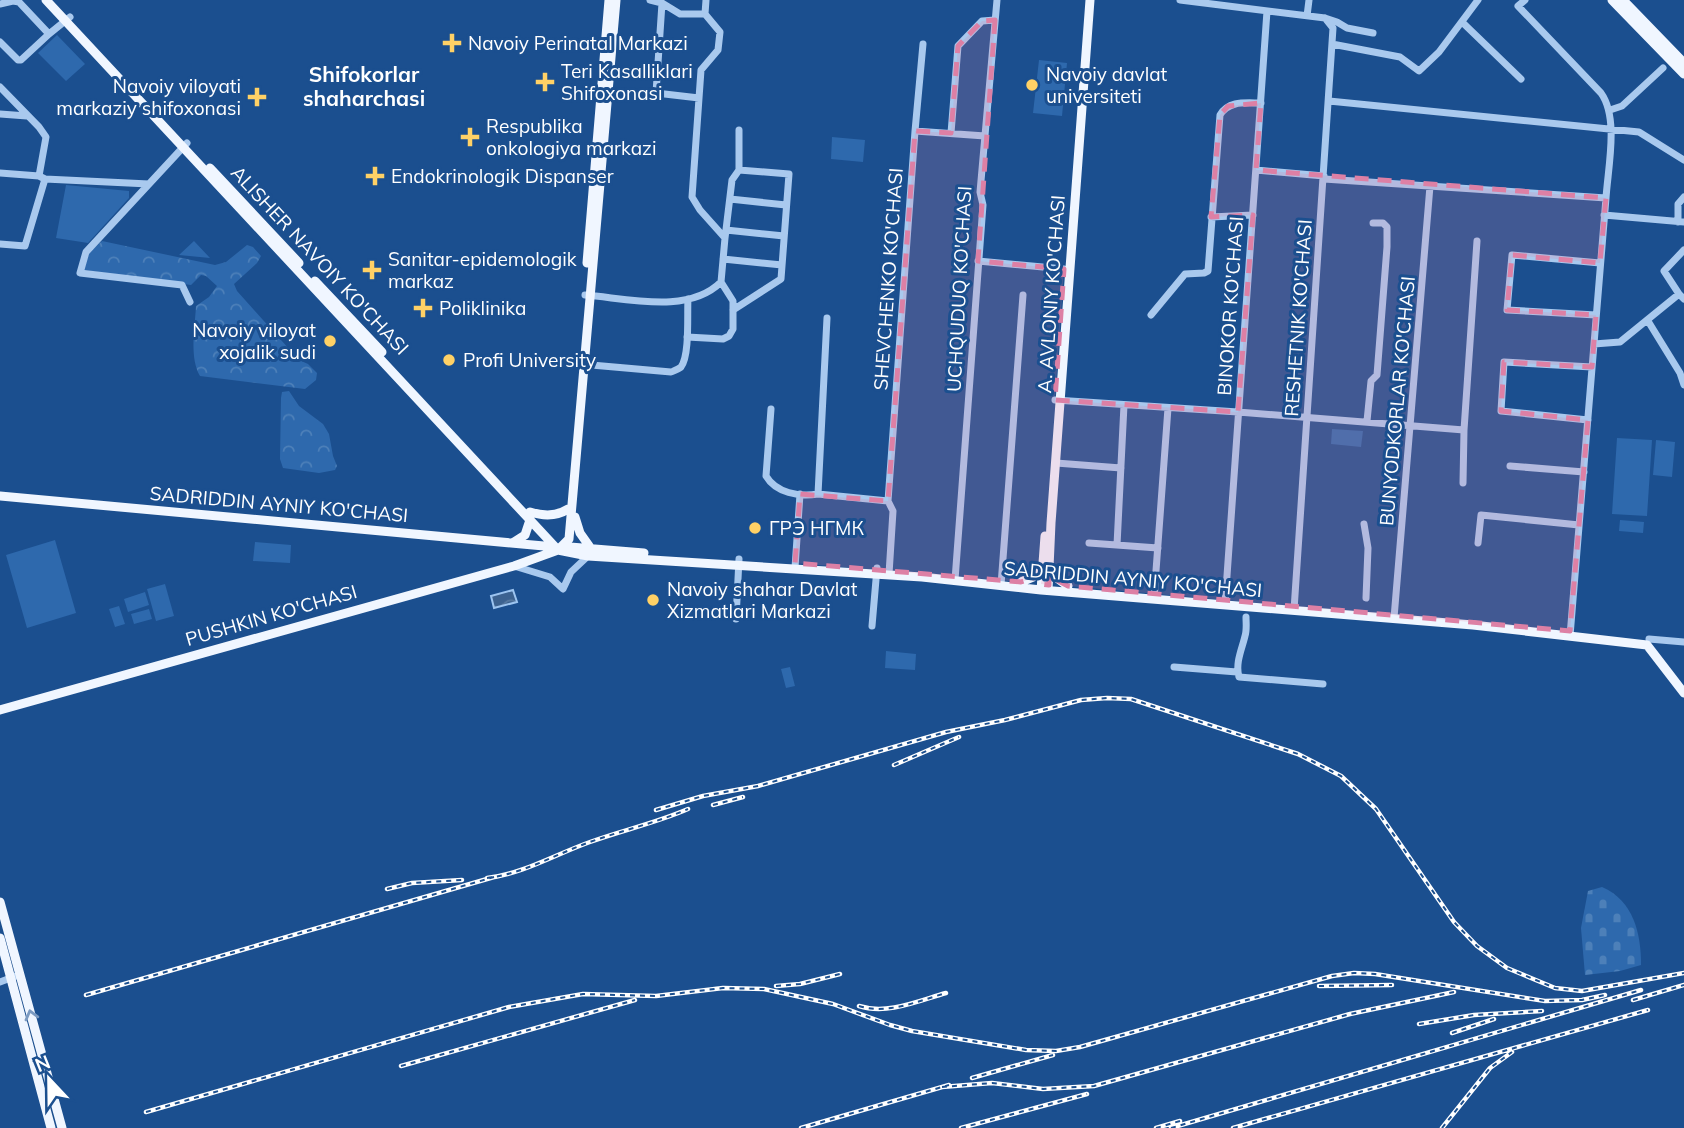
<svg xmlns="http://www.w3.org/2000/svg" width="1684" height="1128" viewBox="0 0 1684 1128" font-family="Mulish,sans-serif">
	<style>
		.green { fill: #2e69ad }
		.forest { fill: url(#forest-crowns) }
		.cemetery { fill: url(#cemetery-stones) }
		.water { fill: url(#water-waves); stroke: #9cc4f0; stroke-width: 2 }
		.lines { fill: none; stroke-linecap: round; stroke-linejoin: round }
		.minor { stroke: #a9c9ee; stroke-width: 7 }
		.major { stroke: #f0f6ff; stroke-width: 9 }
		.rail-casing { stroke: #fff; stroke-width: 4.5 }
		.rail { stroke: #1b4f8f; stroke-width: 2; stroke-dasharray: 5; stroke-linecap: butt }
		.oneway { stroke: #7b9ac1 }
		.marked { fill: #dd80a5; fill-opacity: 0.2; stroke: #dd80a5; stroke-width: 5; stroke-dasharray: 14 9; stroke-linejoin: round }
		.poi-dot { fill: #ffd166; stroke: #1b4f8f; stroke-width: 2.5 }
		.labels { text-anchor: middle; stroke-width: 6; stroke-linejoin: round; paint-order: stroke }
		.poi-label { font-size: 19px; fill: #fff; stroke: #1b4f8f; text-anchor: start }
		.street-label { font-size: 19px; fill: #fff; stroke: #1b4f8f }
		.neighbourhood-label { font-size: 21px; font-weight: bold; fill: #fff; stroke: #1b4f8f }
	</style>
	<defs>
		<pattern id="forest-crowns" width="20" height="18" patternUnits="userSpaceOnUse" patternTransform="scale(1.75)"><rect width="20" height="18" fill="#2e69ad"/><path d="M2 6a3 3 0 1 1 6 0M12 15a3 3 0 1 1 6 0" fill="none" stroke="#4d80b9"/></pattern>
		<pattern id="cemetery-stones" width="16" height="16" patternUnits="userSpaceOnUse" patternTransform="scale(1.75)"><rect width="16" height="16" fill="#2e69ad"/><path d="M2 7V4a2 2 0 0 1 4 0v3zM10 15v-3a2 2 0 0 1 4 0v3z" fill="#4d80b9"/></pattern>
		<pattern id="water-waves" width="16" height="10" patternUnits="userSpaceOnUse" patternTransform="scale(1.75)"><rect width="16" height="10" fill="#3c6290"/><path d="M0 5q4-4 8 0t8 0" fill="none" stroke="#597aa1"/></pattern>
	</defs>
	<rect width="100%" height="100%" fill="#1b4f8f"/>
	<path class="green" d="M57,35L85,64L66,81L38,53Z
		M1039,60L1067,63L1062,116L1033,113Z
		M832,137L865,140L863,162L831,159Z
		M66,185L129,191V198L88,243L56,238Z
		M194,241L210,258L179,255Z
		M1332,429L1363,431L1361,447L1331,444Z
		M1617,438L1652,440L1647,516L1612,514Z
		M1656,440L1675,442L1672,477L1653,475Z
		M1620,520L1644,522L1643,533L1619,531Z
		M55,540L76,613L27,628L6,555Z
		M255,542L291,545L290,563L253,561Z
		M165,584L174,616L156,621L147,589Z
		M145,592L149,605L128,612L124,599Z
		M119,606L125,624L115,627L109,609Z
		M149,609L152,619L134,624L131,614Z
		M886,651L916,654L915,670L885,668Z
		M790,667L795,686L786,688L781,669Z"/>
	<path class="forest" d="M102,241L215,265L226,262L247,245L253,247L261,256L257,263L234,284L237,291L299,360L308,364L317,373L316,380L305,389L200,376C189,357 195,327 196,306L209,297L217,286L206,276L201,275L191,285L84,270L89,253Z
		M289,391L299,406L323,424L329,434L333,456L337,466L335,470L319,473L283,468L280,459L281,398L282,392Z"/>
	<path class="cemetery" d="M1602,887C1634,901 1641,934 1641,965L1620,971L1585,975L1581,928L1588,891Z"/>
	<path class="water" d="M513,590L517,602L494,608L491,596Z"/>
	<g class="lines">
		<path class="minor" d="M650,0L662,3L680,14H705
			M706,0L705,14L720,32L718,50L701,70L692,197L700,210L725,238L721,282
			M1180,0L1325,18L1337,22L1347,28L1373,33
			M1525,0L1518,6L1601,93C1619,118 1608,167 1606,198L1570,636
			M662,3L656,93L699,98
			M0,4L13,1L19,2L49,34L70,17
			M1307,16L1309,0
			M1462,22L1521,79
			M0,42L18,60H21L49,34
			M1332,44L1400,57L1419,71L1439,52L1478,0
			M0,87L39,127L46,137L39,176
			M1329,101L1639,132L1684,160
			M1610,110L1622,106L1663,68
			M0,114L27,116
			M915,131L923,44
			M951,133L958,46L982,21L995,20
			M1256,170L1324,176
			M0,173L39,176L45,179L149,184L187,143
			M1324,179L1606,198
			M149,184L86,252L80,273L182,285L190,302
			M730,199L786,205
			M1604,215L1684,222
			M1211,217L1253,215
			M1678,222V204L1684,197
			M726,230L784,236
			M725,238L732,180L739,170V130
			M0,244L25,246L45,179
			M1684,250L1664,271L1679,294L1684,299
			M723,259L782,265
			M978,261L1064,269
			M585,295C626,298 688,315 721,282
			M733,310L781,279L789,174L739,170
			M1151,315L1185,274L1204,273L1208,271L1220,115C1229,100 1246,103 1261,103
			M1596,315L1507,310L1512,255L1600,263
			M827,318L818,494L888,501
			M1648,321L1680,373L1684,385
			M687,337L723,339L729,336L733,329V301L721,282
			M1594,344L1620,342L1679,294
			M580,364L671,372C672,372 680,368 681,367C690,355 687,314 688,299
			M1055,400L1238,412L1464,430
			M771,409L766,476C776,493 799,497 818,494
			M1588,420L1501,411L1504,362L1592,367
			M1367,421L1371,381L1377,375L1387,247V227L1383,223H1373
			M1056,463L1121,468
			M1510,466L1584,472
			M1463,483L1464,430L1477,241
			M1364,524L1368,548L1366,598
			M1089,543L1158,548
			M1478,543L1481,515L1579,525
			M1117,545L1124,405
			M514,566L550,577L563,589L571,572L588,556
			M795,568L800,494
			M889,574L893,511L888,501L915,131L985,136
			M955,580L983,205L980,192L997,0
			M1001,585L1023,295
			M1154,598L1168,408
			M1225,604L1267,11
			M1294,610L1333,28L1325,18
			M1246,617C1246,623 1247,630 1245,636C1242,649 1235,663 1239,677L1323,684
			M1394,618L1430,186
			M736,619L739,559
			M872,626L877,568
			M1649,639L1684,642
			M1174,667L1237,672
			M0,982L16,976"/>
		<path class="major" d="M46,0L558,550L588,556L922,577L1041,590L1473,625L1647,645L1684,693
			M1612,0L1684,74
			M1623,0L1684,63
			M210,168L299,263
			M587,263L609,0
			M315,281L382,352
			M0,496L555,547
			M530,512C543,516 556,517 568,509
			M575,517L580,533L592,550
			M514,542L525,535L530,520
			M570,547L644,553
			M1051,568L1057,578L1068,586
			M1021,582L1033,577L1042,566
			M1041,590L1045,536
			M1048,590L1051,523L1090,0
			M0,710L514,566L558,550L569,539L616,0
			M0,902L62,1128
			M0,938L51,1128"/>
		<g class="rail-casing">
			<path id="rail" d="M894,765L959,737
				M713,805L743,797
				M656,810L703,796L758,786L946,732L1005,720L1081,700L1107,698L1131,699L1298,754L1341,776L1376,809L1454,922L1477,946L1507,968L1555,988L1582,991L1684,973
				M487,878C523,874 556,854 590,842C623,830 656,823 688,809
				M387,889L412,883L462,880
				M776,986L800,984L840,974
				M1319,986L1392,985
				M86,995L494,877
				M1633,1000L1684,985
				M859,1006C887,1015 918,1001 946,993
				M1419,1024L1474,1015L1542,1011
				M1452,1033L1494,1019
				M401,1066L635,1000
				M972,1078L1053,1055
				M942,1087L992,1083L1043,1089L1094,1086L1350,1014L1454,992
				M146,1112L509,1007L583,994L656,996L723,988L764,989L833,1004L890,1025L912,1031L1026,1050L1056,1051L1080,1047L1332,976L1354,973L1375,974L1545,1001L1582,1000L1605,995
				M801,1128L949,1085
				M961,1128L1087,1094
				M1156,1128L1180,1121
				M1171,1128L1641,990
				M1233,1128L1648,1010
				M1442,1128L1490,1068L1512,1052"/>
		</g>
		<use href="#rail" class="rail"/>
	</g>
	<defs><path id="oneway-chevron" d="M-2-3.5L2.5 0L-2 3.5" fill="none" stroke-width="1.6" stroke-linecap="round" stroke-linejoin="round" transform="scale(1.75)"/></defs>
	<use class="oneway" href="#oneway-chevron" transform="translate(31 1015) rotate(-105)"/>
	<path class="marked" d="M995,20L978,261L1064,269L1055,400L1238,412L1253,215L1211,217L1220,115L1228,106L1261,103L1256,170L1606,198L1600,263L1512,255L1507,310L1596,315L1592,367L1504,362L1501,411L1588,420L1570,631L1068,586L1049,576V585L1041,584L1042,575L1021,582L795,563L800,494L888,501L915,131L951,133L958,46L982,21Z"/>
	<g class="poi-dot">
		<path d="M448.5 32.5h7v7h7v7h-7v7h-7v-7h-7v-7h7z"/>
		<path d="M541.5 71.5h7v7h7v7h-7v7h-7v-7h-7v-7h7z"/>
		<circle cx="1032" cy="85" r="7"/>
		<path d="M253.5 86.5h7v7h7v7h-7v7h-7v-7h-7v-7h7z"/>
		<path d="M466.5 126.5h7v7h7v7h-7v7h-7v-7h-7v-7h7z"/>
		<path d="M371.5 165.5h7v7h7v7h-7v7h-7v-7h-7v-7h7z"/>
		<path d="M368.5 259.5h7v7h7v7h-7v7h-7v-7h-7v-7h7z"/>
		<path d="M419.5 297.5h7v7h7v7h-7v7h-7v-7h-7v-7h7z"/>
		<circle cx="330" cy="341" r="7"/>
		<circle cx="449" cy="360" r="7"/>
		<circle cx="755" cy="528" r="7"/>
		<circle cx="653" cy="600" r="7"/>
	</g>
	<g class="labels">
		<g class="poi-label">
			<text x="468" y="50">Navoiy Perinatal Markazi</text>
			<text x="561" y="78">Teri Kasalliklari<tspan x="561" dy="22">Shifoxonasi</tspan></text>
			<text x="1046" y="81">Navoiy davlat<tspan x="1046" dy="22">universiteti</tspan></text>
			<text x="241" y="93" text-anchor="end">Navoiy viloyati<tspan x="241" dy="22">markaziy shifoxonasi</tspan></text>
			<text x="486" y="133">Respublika<tspan x="486" dy="22">onkologiya markazi</tspan></text>
			<text x="391" y="183">Endokrinologik Dispanser</text>
			<text x="388" y="266">Sanitar-epidemologik<tspan x="388" dy="22">markaz</tspan></text>
			<text x="439" y="315">Poliklinika</text>
			<text x="316" y="337" text-anchor="end">Navoiy viloyat<tspan x="316" dy="22">xojalik sudi</tspan></text>
			<text x="463" y="367">Profi University</text>
			<text x="769" y="535">ГРЭ НГМК</text>
			<text x="667" y="596">Navoiy shahar Davlat<tspan x="667" dy="22">Xizmatlari Markazi</tspan></text>
		</g>
		<g class="street-label">
			<text transform="translate(320 260) rotate(47)" y="7">ALISHER NAVOIY KO'CHASI</text>
			<text transform="translate(888 279) rotate(-86)" y="7">SHEVCHENKO KO'CHASI</text>
			<text transform="translate(959 289) rotate(-87)" y="7">UCHQUDUQ KO'CHASI</text>
			<text transform="translate(1051 294) rotate(-86)" y="7">A. AVLONIY KO'CHASI</text>
			<text transform="translate(1230 306) rotate(-86)" y="7">BINOKOR KO'CHASI</text>
			<text transform="translate(1298 318) rotate(-86)" y="7">RESHETNIK KO'CHASI</text>
			<text transform="translate(1397 401) rotate(-85)" y="7">BUNYODKORLAR KO'CHASI</text>
			<text transform="translate(279 504) rotate(5)" y="7">SADRIDDIN AYNIY KO'CHASI</text>
			<text transform="translate(1133 579) rotate(5)" y="7">SADRIDDIN AYNIY KO'CHASI</text>
			<text transform="translate(271 615) rotate(-16)" y="7">PUSHKIN KO'CHASI</text>
		</g>
		<g class="neighbourhood-label">
			<text x="364" y="82">Shifokorlar<tspan x="364" dy="24">shaharchasi</tspan></text>
		</g>
	</g>
	<g transform="translate(49 1079) rotate(338)" stroke="#1b4f8f" stroke-width="5" paint-order="stroke">
	<path d="M0-5L12 26L0 18L-12 26Z" fill="#ffffff"/>
	<text y="-10" font-size="19" font-weight="bold" text-anchor="middle" fill="#ffffff">N</text>
	</g>
</svg>
